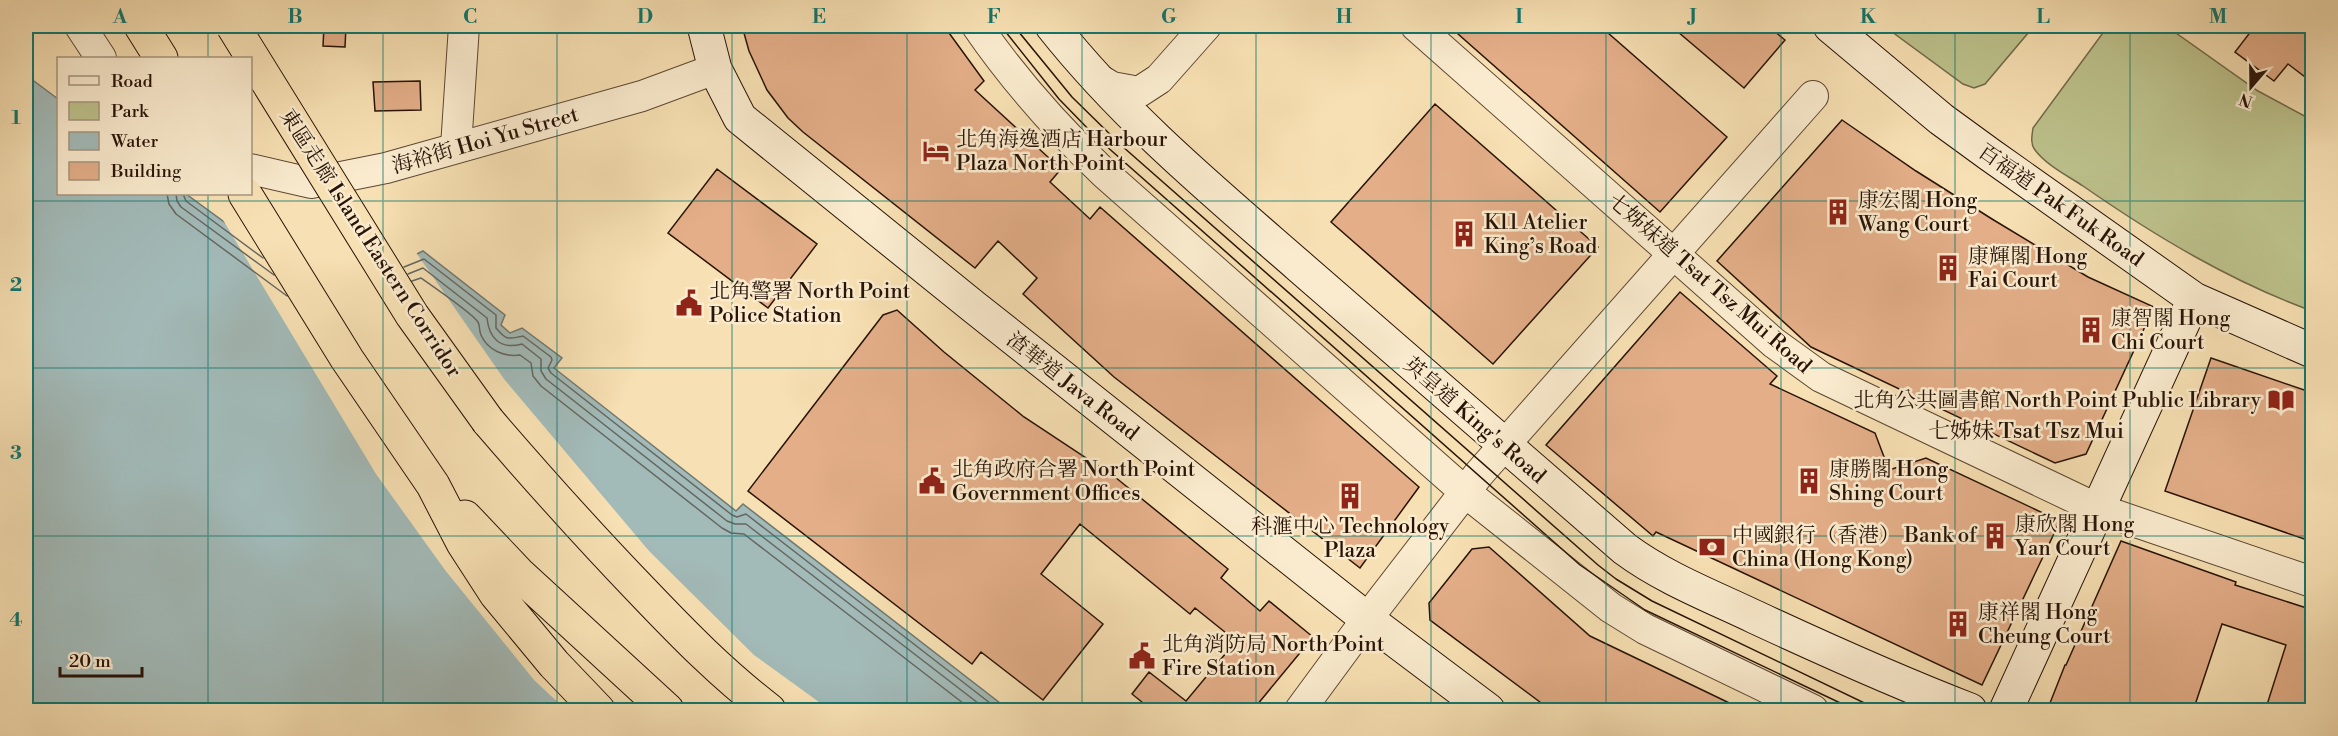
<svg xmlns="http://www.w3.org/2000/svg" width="2338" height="736" viewBox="0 0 2338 736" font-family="'Libre Bodoni','Noto Serif TC',serif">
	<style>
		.green { fill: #bdc28c; stroke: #726a4a; stroke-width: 1.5 }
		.water { fill: #a2bab8; stroke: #717771; stroke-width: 1.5 }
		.pier { fill: #f7e0b3 }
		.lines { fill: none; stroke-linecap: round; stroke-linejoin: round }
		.shore { stroke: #656660; stroke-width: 1.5 }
		.building { fill: #e3ae88; stroke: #281307; stroke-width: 1.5 }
		.street-casing { stroke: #5c4632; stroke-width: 32 }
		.secondary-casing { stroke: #281307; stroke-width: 35 }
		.highway-casing { stroke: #281307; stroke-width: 35 }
		.street { stroke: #faebce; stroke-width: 30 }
		.secondary { stroke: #faebce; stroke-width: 33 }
		.highway { stroke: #f7e0b3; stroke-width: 33 }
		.tram { stroke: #281307; stroke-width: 1.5 }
		.highway-bridge-casing { stroke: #281307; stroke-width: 35; stroke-linecap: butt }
		.highway-bridge { stroke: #f7e0b3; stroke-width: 33 }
		.grid { fill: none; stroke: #0f766e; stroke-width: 1.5; stroke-opacity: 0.55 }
		.labels { text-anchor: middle; stroke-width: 5; stroke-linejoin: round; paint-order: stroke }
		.poi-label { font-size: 21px; fill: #281307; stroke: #faebce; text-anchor: start }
		.street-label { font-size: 21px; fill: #281307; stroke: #faebce }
		.neighbourhood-label { font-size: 22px; fill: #281307; stroke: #faebce }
		.neatline { fill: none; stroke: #0f766e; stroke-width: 2 }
		.grid-label { font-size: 20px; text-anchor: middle; font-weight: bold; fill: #0f766e }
	</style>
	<rect width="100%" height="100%" fill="#f7e0b3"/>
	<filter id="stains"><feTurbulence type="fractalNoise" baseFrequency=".00333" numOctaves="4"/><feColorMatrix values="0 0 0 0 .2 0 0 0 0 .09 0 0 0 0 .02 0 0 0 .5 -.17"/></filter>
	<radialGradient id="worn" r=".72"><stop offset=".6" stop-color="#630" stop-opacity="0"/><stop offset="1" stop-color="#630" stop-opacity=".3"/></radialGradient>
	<path class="green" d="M1884,26H2034L1985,84L1974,88L1963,84Z
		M2108,26H2166L2258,91L2312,120V311C2230,281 2155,236 2083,186C2068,176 2046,165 2035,150C2030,144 2032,135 2033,128Z"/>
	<path class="water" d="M26,75L58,99V194H186L328,298L423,251L505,315L501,325L510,333L522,328L562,358L554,368L736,511L743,504L1009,710H26Z"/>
	<path class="pier" d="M220,215L328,295L415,251L504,379L649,551L754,655L830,710H566L534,680L445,570L376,474Z"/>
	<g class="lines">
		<path class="shore" d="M167,194L169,204L176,214L287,296
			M176,194L177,201L181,207L274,275
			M183,194L186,201L263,258
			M404,267L424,259L496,315V328C507,341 508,339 523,336L551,357L552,360L548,368L551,373L732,515L737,517L746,514L999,710
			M408,274L423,268L487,318C489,338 500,350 522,344L541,359V371L546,379L727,521L735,524H746L987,710
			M412,281L421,278C431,285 473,314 478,322C480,325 479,331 481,335C488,351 505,357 520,355L531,363L533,376L541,386L722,528L731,533L744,534L972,710"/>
	</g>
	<path class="building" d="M324,26H346L345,47L323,46Z
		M742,26H944L984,81L975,90L1061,169L1050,182L1090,219L1100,207L1419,487L1360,568L1114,377L1023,294L1037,278L998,241L975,268L803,132L788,118L767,90L749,51Z
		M1449,26H1600L1727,137L1660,212Z
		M1671,26H1768L1785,40L1744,88Z
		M2255,26H2313V83L2288,64L2274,81L2235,52Z
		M420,81L421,110L375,111L373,82Z
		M1435,104L1598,247L1493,364L1331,222Z
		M1842,120L1916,171L1992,219L2088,277L2154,307L2086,454L2055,463L1811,347L1717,261Z
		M717,169L817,244L768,308L668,233Z
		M1680,292L1777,376L1770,384L1875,433L1889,470L1926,458L2060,521L1982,685L1656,532L1653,536L1546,445Z
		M897,310L944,352L1024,417L1115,477L1228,569L1221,578L1260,611L1269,601L1313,637L1252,711H1153L1132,694L1149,672L1186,701L1236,641L1195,608L1190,614L1080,524L1041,574L1103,624L1043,700L981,652L972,664L748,491L883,315Z
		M2211,358L2313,393V542L2165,491Z
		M2121,541L2236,582L2235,585L2313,610V711H2265L2286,645L2222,624L2193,711H2067L2050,703L2065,665H2066Z
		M1489,547L1590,636L1746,711H1552L1430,620L1429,603L1472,549Z"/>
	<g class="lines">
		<g class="street-casing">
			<path id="street" d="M80,26L101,58
				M977,26C1014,80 1057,128 1104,173L1465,492L1611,608L1645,629L1813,710
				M1416,26L1774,343L1821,377L2098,509L2312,582
				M1097,78L1112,87L1139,92L1159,79L1206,26
				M456,147L464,26
				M250,169L311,183L386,168L642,96L715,69
				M1300,710L1367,619L1478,475L1813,96"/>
		</g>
		<g class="secondary-casing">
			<path id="secondary" d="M704,26L715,69L740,118L974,307L1367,619L1488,710
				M1052,26C1124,117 1212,190 1299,266C1407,361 1516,455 1625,549C1664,578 1711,596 1755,617C1826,650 1897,682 1970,710
				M1830,26L1941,119L1989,154L2194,299L2312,351
				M2006,710L2194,299"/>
		</g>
		<g class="highway-casing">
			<path id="highway" d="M141,26L161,58
				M245,194L347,359L433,485L463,543L496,594L554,664L598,710
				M488,421C538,479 589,536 642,591C684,635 721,673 769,710
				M465,517L520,575L667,710"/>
		</g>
		<use href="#street" class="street"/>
		<use href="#secondary" class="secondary"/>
		<use href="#highway" class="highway"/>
		<path class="tram" d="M1001,26L1059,99L1096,137L1580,565L1645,610L1855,710
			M1014,26L1072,97L1122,146L1598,565L1616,579L1652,601L1879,710"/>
		<g class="highway-bridge-casing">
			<path id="highway-bridge" d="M233,26L412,315L488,421"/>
		</g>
		<use href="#highway-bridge" class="highway-bridge"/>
	</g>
	<path class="grid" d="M208,26V58M383,26V710M557,26V710M732,26V710M907,26V710M1082,26V710M1256,26V710M1431,26V710M1606,26V710M1781,26V710M1955,26V710M2130,26V710M208,194V710M26,201H2312M26,368H2312M26,536H2312"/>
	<defs>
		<g id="hotel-bare" transform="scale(2.07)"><path d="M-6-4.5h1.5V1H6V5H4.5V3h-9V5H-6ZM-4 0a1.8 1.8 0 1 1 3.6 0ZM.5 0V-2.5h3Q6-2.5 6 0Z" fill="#8f2418" stroke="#faebce" stroke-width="2.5" paint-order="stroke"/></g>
		<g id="building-bare" transform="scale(2.07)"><path d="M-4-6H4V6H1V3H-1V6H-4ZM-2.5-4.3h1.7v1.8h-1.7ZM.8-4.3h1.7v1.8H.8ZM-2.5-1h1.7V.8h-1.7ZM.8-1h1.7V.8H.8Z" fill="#8f2418" stroke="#faebce" stroke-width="2.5" paint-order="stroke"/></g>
		<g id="civic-bare" transform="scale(2.07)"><path d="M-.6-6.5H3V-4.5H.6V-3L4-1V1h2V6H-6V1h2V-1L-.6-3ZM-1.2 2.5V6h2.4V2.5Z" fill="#8f2418" stroke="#faebce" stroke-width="2.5" paint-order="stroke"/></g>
		<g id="library-bare" transform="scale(2.07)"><path d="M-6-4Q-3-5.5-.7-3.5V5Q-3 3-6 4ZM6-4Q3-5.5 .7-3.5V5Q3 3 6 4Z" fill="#8f2418" stroke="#faebce" stroke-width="2.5" paint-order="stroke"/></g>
		<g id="bank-bare" transform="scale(2.07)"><path d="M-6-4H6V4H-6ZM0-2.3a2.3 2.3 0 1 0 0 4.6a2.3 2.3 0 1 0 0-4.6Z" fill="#8f2418" stroke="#faebce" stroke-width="2.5" paint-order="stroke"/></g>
	</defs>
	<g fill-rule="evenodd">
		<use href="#hotel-bare" x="936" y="151"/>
		<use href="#building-bare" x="1838" y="212"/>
		<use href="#building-bare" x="1464" y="234"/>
		<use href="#building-bare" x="1948" y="268"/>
		<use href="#civic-bare" x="689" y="303"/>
		<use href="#building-bare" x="2091" y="330"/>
		<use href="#library-bare" x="2281" y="400"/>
		<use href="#civic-bare" x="932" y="481"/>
		<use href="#building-bare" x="1809" y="481"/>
		<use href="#building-bare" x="1350" y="496"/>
		<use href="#building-bare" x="1995" y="536"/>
		<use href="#bank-bare" x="1712" y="547"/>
		<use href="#building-bare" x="1958" y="624"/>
		<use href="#civic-bare" x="1142" y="656"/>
	</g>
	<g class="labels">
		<g class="poi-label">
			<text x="956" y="146">北角海逸酒店 Harbour<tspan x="956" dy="24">Plaza North Point</tspan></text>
			<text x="1858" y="207">康宏閣 Hong<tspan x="1858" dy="24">Wang Court</tspan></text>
			<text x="1484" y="229">K11 Atelier<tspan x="1484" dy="24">King’s Road</tspan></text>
			<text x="1968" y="263">康輝閣 Hong<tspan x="1968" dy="24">Fai Court</tspan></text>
			<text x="709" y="298">北角警署 North Point<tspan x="709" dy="24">Police Station</tspan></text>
			<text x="2111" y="325">康智閣 Hong<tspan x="2111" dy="24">Chi Court</tspan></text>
			<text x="2261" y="407" text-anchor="end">北角公共圖書館 North Point Public Library</text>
			<text x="952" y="476">北角政府合署 North Point<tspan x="952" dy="24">Government Offices</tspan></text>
			<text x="1829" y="476">康勝閣 Hong<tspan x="1829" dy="24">Shing Court</tspan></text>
			<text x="2015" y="531">康欣閣 Hong<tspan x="2015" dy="24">Yan Court</tspan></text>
			<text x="1350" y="533" text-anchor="middle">科滙中心 Technology<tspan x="1350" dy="24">Plaza</tspan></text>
			<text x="1732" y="542">中國銀行（香港） Bank of<tspan x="1732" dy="24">China (Hong Kong)</tspan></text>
			<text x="1978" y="619">康祥閣 Hong<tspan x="1978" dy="24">Cheung Court</tspan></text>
			<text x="1162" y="651">北角消防局 North Point<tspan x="1162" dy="24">Fire Station</tspan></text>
		</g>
		<g class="street-label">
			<text transform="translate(485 140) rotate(-16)" y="7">海裕街 Hoi Yu Street</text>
			<text transform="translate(2061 205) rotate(35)" y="7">百福道 Pak Fuk Road</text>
			<text transform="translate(371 243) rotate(57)" y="7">東區走廊 Island Eastern Corridor</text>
			<text transform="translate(1710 283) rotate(41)" y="7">七姊妹道 Tsat Tsz Mui Road</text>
			<text transform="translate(1073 386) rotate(38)" y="7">渣華道 Java Road</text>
			<text transform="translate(1475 420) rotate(41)" y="7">英皇道 King's Road</text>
		</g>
		<g class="neighbourhood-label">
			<text x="2026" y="438">七姊妹 Tsat Tsz Mui</text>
		</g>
	</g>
	<rect width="2338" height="736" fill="none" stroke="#f7e0b3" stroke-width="66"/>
	<rect x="57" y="57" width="195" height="138" fill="#faebce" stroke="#a6957e" stroke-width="1.5"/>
	<rect x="69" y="76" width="30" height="9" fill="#faebce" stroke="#a6957e" stroke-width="1.5"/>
	<text x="111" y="87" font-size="18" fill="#281307">Road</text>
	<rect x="69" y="102" width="30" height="18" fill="#bdc28c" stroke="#a6957e" stroke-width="1.5"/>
	<text x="111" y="117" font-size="18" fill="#281307">Park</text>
	<rect x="69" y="132" width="30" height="18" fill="#a2bab8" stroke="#a6957e" stroke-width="1.5"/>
	<text x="111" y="147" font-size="18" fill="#281307">Water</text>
	<rect x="69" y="162" width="30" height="18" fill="#e3ae88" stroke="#a6957e" stroke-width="1.5"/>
	<text x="111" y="177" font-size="18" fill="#281307">Building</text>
	<g transform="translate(2251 87) rotate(200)" stroke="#faebce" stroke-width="4.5" paint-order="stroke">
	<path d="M0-4.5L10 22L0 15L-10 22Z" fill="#281307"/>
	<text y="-9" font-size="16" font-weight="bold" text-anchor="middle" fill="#281307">N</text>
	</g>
	<path d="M60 667v9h82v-9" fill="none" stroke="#281307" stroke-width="3"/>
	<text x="69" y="667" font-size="18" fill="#281307" stroke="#faebce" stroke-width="4.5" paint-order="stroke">20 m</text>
	<rect x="33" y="33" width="2272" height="670" class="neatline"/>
	<g class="grid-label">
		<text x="120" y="23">A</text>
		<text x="295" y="23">B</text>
		<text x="470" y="23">C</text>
		<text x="645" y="23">D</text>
		<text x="819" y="23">E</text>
		<text x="994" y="23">F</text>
		<text x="1169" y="23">G</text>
		<text x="1344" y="23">H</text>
		<text x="1519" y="23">I</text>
		<text x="1693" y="23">J</text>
		<text x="1868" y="23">K</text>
		<text x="2043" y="23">L</text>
		<text x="2218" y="23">M</text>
		<text x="16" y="124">1</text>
		<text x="16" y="291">2</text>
		<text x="16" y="459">3</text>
		<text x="16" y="626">4</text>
	</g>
	<rect width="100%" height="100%" filter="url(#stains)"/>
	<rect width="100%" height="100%" fill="url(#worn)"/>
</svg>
